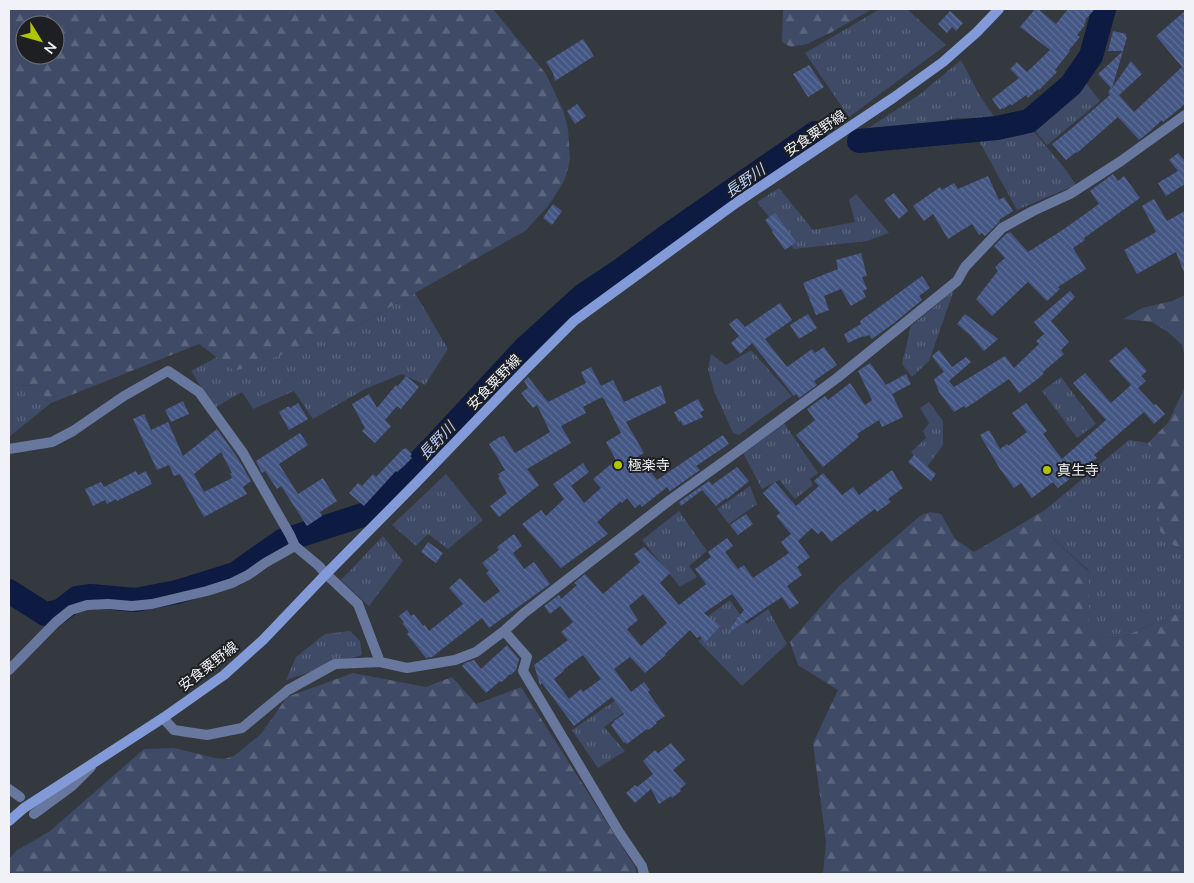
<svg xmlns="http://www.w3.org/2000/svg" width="1194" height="883" viewBox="0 0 1194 883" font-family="'Nunito Sans','Noto Sans JP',sans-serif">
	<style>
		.grass { fill: url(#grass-tufts) }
		.forest { fill: url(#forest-firs); fill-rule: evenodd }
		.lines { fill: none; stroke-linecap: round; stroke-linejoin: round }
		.river { stroke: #0d1a42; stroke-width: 24 }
		.building { fill: url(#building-back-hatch); fill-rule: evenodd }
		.minor { stroke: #68779e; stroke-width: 10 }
		.secondary { stroke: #829ad7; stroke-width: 10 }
		.poi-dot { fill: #b0c500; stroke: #1d1f22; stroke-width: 2 }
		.labels { text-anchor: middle; stroke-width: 4; stroke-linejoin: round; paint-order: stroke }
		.street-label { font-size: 14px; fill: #f0f2f7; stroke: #1d1f22 }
		.poi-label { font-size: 14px; fill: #f0f2f7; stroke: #1d1f22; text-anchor: start }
		.water-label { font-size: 15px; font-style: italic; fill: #bacdf9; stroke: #1d1f22 }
	</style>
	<defs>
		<pattern id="grass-tufts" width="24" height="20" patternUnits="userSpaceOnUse" patternTransform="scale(1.25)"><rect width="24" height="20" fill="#3f4a66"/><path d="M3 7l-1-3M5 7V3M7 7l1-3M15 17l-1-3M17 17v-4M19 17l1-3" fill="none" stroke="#5b657d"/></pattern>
		<pattern id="forest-firs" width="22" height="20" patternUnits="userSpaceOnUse" patternTransform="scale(1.25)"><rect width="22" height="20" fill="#3f4a66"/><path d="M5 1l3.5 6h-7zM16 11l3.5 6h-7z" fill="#5b657d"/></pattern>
		<pattern id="building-back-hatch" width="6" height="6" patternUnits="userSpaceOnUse" patternTransform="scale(1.25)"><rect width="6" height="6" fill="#445684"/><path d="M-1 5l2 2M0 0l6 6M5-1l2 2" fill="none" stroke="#5f6f96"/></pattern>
	</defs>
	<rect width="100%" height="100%" fill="#34383f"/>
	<path class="grass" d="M880,9H907L946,45L849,117L805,53Z
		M961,60L980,96L995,118H956L932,124L901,135L856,136L919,95Z
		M1086,83L1100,101L1047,145L1032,127Z
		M1034,132L1067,171L1076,185L1017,210L978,139Z
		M779,188L813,230L855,222L849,200L856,194L889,233L867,241L794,249L757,202Z
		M954,290L929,361L912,377L902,364L911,326Z
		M415,293L448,349L425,385L402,374L365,389L313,419L294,391L253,409L242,392L214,408L191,371L217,357L235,371L349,330Z
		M751,350L792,396L739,435L733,433L714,391L708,369L711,354L726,365Z
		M1061,377L1096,424L1077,438L1042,391Z
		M9,380L17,385L35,386L51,403L9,437Z
		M929,402L943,421V445L926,468L911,452L926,438L923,431L929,423L920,408Z
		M782,420L818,473L810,479L813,485L795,499L779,480L762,489L741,449Z
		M1129,440L1148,443L1152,452L1173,545L1185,551V612L1170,616L1123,637L1104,638L1089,628V571L1044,530L1045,510Z
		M446,474L483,520L448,549L428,534L416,546L392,525Z
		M750,486L757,504L729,524L717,509Z
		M679,511L707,551L689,566L697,577L680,587L642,540Z
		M383,536L403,561L369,606L341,580Z
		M730,600L747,624L768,609L787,644L742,686L698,641L714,629L704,619Z
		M350,631L360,641L362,655L286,680L296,657L325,634Z
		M622,696L630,708L604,727L625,751L598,768L572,730Z"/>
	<path class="forest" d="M9,9H493L546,74L563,110L568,129L570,160L565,179L549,205L525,231L349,330L292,351L235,371L199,344L51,403L35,386L17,385L9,380ZM25,25H55V55H25Z
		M783,9H872L832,32L807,44L791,47L782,42Z
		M1185,295V359L1182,345L1168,332L1152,322L1123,319L1142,308L1172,301Z
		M1185,387V551L1173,545L1160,531L1152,452L1148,443L1168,423Z
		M1045,510L1044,530L1089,572V628L1104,638L1123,637L1170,616L1185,612V874H823L826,842L813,743L838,690L798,665L790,642L838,587L921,515L931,512L941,514L955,539L974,552Z
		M353,673L426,687L452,677L476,704L521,687L635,867L637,874H9V859L16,851L50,831L144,749L174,748L215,758L224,759L234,756L261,734L287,697Z"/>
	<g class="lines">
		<path class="river" d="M859,141L997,128L1029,121L1071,85L1091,56L1104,9
			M9,591L45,614L60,611L77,598L91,596L135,600L177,592L235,574L282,541L369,513L438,442L526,347L582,296L621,270L674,231L815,133"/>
	</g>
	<path class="building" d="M1035,9H1038L1056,24L1068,9H1095L1085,20L1086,21L1084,25H1085L1077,35L1080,37L1069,50L1070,51L1055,70L1057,72L1039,90L1038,89L1028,98L1026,95L1012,105L1010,104L1003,109L1002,108L1000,110L992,99L1019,78L1010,69L1017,62L1027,72L1050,50L1020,27Z
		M950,11L963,23L956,31L952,27L947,33L938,24Z
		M1185,11V104L1163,122L1162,120L1148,133L1139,140L1118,117L1077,153L1076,152L1066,160L1052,144L1071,129L1110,95L1108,92L1111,88L1098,74L1123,51L1112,88L1131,61L1142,74L1119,95L1134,112L1182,67L1156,36Z
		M1113,31L1126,34V37H1127L1123,51H1108Z
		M583,39L594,56L555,81L553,73L546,62Z
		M809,65L824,87L808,97L793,74Z
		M577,104L586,116L575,124L567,111Z
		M1178,153L1185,161V184L1166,196L1158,183L1178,171L1169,160Z
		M1113,174L1118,181L1124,176L1140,198L1084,238L1085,240L1073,248L1086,269L1058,287L1060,289L1047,301L1028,282L992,316L976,299L998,271L995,267L1005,258L994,246L1006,234L1010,232L1028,252L1064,229L1099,204L1090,191Z
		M988,176L999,200L1004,197L1013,211L999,220L1000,221L985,236L982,233L979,235L972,224L948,239L933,214L924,221L913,206L940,187L942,190L954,183L958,189Z
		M894,193L908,211L899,219L884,200Z
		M1154,199L1167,221L1185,211V275L1176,252L1137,274L1124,250L1156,232L1142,206Z
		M553,204L562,211L552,225L543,218Z
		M775,213L796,242L785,250L772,232L773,231L765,220Z
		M861,253L867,276L862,277L867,289L863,291L866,297L851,306L841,289L824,296L829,310L816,315L803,283L838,269L836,260Z
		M922,276L930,288L919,296L922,300L894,323L872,339L869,335L864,337L863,336L848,343L844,334L861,324L860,321Z
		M1070,291L1075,297L1051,321L1069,342L1061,350L1064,354L1043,372L1044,373L1039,378L1019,393L1009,379L966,408L964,406L954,412L939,392L934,379L944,372L932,356L939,350L952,367L966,357L971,362L949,381L954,387L1005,356L1014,368L1039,344L1036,341L1044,334L1034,322Z
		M780,303L792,320L765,339L787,367L812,349L815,353L824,347L837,365L814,381L817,385L799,398L796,394L794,396L752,343L740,354L731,343L739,336L729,324L737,318L745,327Z
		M808,314L817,328L799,339L790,325Z
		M965,314L998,339L984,351L970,335L957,324Z
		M1126,347L1147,371L1141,376L1146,381L1138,388L1154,405L1156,404L1165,414L1154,424L1144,412L1094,455L1097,458L1058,488L1053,482L1032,498L1021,483L1014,488L1000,469L980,435L989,430L1000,449L1007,444L1008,446L1027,432L1012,413L1026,403L1047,431L1043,434L1062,459L1106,420L1073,383L1085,373L1111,403L1131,385L1109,361Z
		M870,363L886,385L906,374L911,384L892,394L903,417L882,427L879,420L857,434L859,437L823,467L796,435L815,420L807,409L825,396L828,400L850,383L865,405L872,400L858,371Z
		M591,367L601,386L613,380L624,402L661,385L666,403L626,422L644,453L638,456L657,480L723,435L729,444L696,466L700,470L670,491L667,487L642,507L640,504L635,508L627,498L622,503L621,501L597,522L608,534L561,568L522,524L541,510L546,516L564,499L553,484L583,463L589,472L571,486L584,503L601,488L593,479L616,460L606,442L621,433L604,399H603L602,397L583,407L586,413L561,426L571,443L527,469L539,485L499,517L490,506L507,493L498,478L500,477L498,474L505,470L489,444L501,436V437L504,436L515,453L550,432L537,405L533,408L521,393L528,388L524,381L528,377L548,402L586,383L581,372Z
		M406,376L419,387L401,409L397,406L385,420L391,426L375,443L362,431L365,428L352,404L369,394L377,408L396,385L398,386Z
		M698,399L704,410L700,413L703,417L683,426L681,421L679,422L674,412Z
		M183,401L189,414L171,422L165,410Z
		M298,403L308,419L289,430L279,412L289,406L290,408Z
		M144,414L151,430L168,422L183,456L217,429L237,457L251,481L243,487L247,494L204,517L180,474L174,476L169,465L157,470L133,419ZM221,452L232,473H230L232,478L204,492L194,474Z
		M300,433L308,445L279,464L298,494L323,478L337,501L320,512L322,516L307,526L281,486L277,489L265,471L262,473L256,461Z
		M406,448L412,454L410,456L412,458L403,467L397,472L396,471L364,506L349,493L358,483L362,486L373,474L376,477L403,449H404Z
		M914,455L936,474L931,481L908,462Z
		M737,467L749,481L727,499L726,498L716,506L702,490L681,506L679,502L709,481L712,485Z
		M892,470L903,488L888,499L891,502L877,512L875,509L868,514L831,542L822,531L818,534L812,528L798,541L810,557L797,567L802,575L787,586L799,603L790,609L782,597L731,631L729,630L744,610L732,594L704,613L720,626L705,643L700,636L697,638L690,630L665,654L666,655L645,673L630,657L614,669L631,692L644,682L650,690L648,692L665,716L656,722L657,723L649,730L647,729L627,744L625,742L624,743L611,725L614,722V721L624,714L612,697L574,726L542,683L540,685L534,665L568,640L561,632L573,622L560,606L550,614L544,606L559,595L561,599L577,585L574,583L585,574L603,594L640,562L634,554L644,547L670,573L660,583L679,605L706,584L695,569L711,557L708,552L727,538L733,546L725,552L738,569L744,565L753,578L789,553L781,542L791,534L776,516L780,513L763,493L775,482L796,506L819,486L814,481L823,473L842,495L853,487L859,495ZM643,594L667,623L641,646L627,629L638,620L629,606ZM583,655L601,679L583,692L581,689L569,699L554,679L564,671L563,670Z
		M136,471L138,475L146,471L152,484L117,501L116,499L107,504L105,500L93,506L85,489L101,482L104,487Z
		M746,514L753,524L738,535L730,525Z
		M514,534L522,546L513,553L524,569L534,562L550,584L489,628L482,618L432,657L426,658L407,634L409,632L402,623L404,622L399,616L407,610L411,616L414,614L423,626L425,625L429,631L463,604L449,588L460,578L484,603L500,591L486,573L489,571L482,563L499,550L497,547Z
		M428,542L443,553L436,563L421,552Z
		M507,645L519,659L516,670L511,675L510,674L502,682L500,681L486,693L462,666L465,663L474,660L481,669Z
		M671,743L685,760L673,770L686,784L680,789L681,791L672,798L671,796L659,804L651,789L635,803L626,793L635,785L637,787L653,774L643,761L655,750L658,753Z"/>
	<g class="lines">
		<path class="minor" d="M9,449L52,442L73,431L124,396L168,371L199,392L243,453L290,535L295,546L319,566L326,574L358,604L380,662L407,668L455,660L476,652L504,631L524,613L670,500L734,454L837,378L957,281L965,267L1002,228L1033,211L1070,194L1121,161L1185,115
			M504,631L527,657L523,671L619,832L642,866L644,874
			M9,670L56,622L71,610L87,605L108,604L132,606L152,604L207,591L232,583L248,575L265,563L295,546
			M163,718L174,730L207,735L242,728L288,690L335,664L380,662
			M9,789L20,797
			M34,814L72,786L91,767"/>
		<path class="secondary" d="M9,821L24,808L163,718L224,675L263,640L326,574L416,483L525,370L574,321L736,203L893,98L943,62L977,32L999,9"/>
	</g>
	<g class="poi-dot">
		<circle cx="618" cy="465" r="5"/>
		<circle cx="1047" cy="470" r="5"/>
	</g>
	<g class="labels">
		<g class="street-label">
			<text transform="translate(815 133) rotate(-34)" y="5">安食粟野線</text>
			<text transform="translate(494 382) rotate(-46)" y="5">安食粟野線</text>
			<text transform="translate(208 666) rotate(-38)" y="5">安食粟野線</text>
		</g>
		<g class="poi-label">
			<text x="628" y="470">極楽寺</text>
			<text x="1057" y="475">真生寺</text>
		</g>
		<g class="water-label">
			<text transform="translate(745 181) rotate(-35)" y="5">長野川</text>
			<text transform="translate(437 441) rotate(-47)" y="5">長野川</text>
		</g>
	</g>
	<rect width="1194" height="883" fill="none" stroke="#f0f2f7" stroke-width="20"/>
	<g transform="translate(40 40) rotate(127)"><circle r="24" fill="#1d1f22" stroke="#717377"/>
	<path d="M0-4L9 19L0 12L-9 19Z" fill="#b0c500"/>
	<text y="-8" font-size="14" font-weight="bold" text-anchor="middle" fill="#f0f2f7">N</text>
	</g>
</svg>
